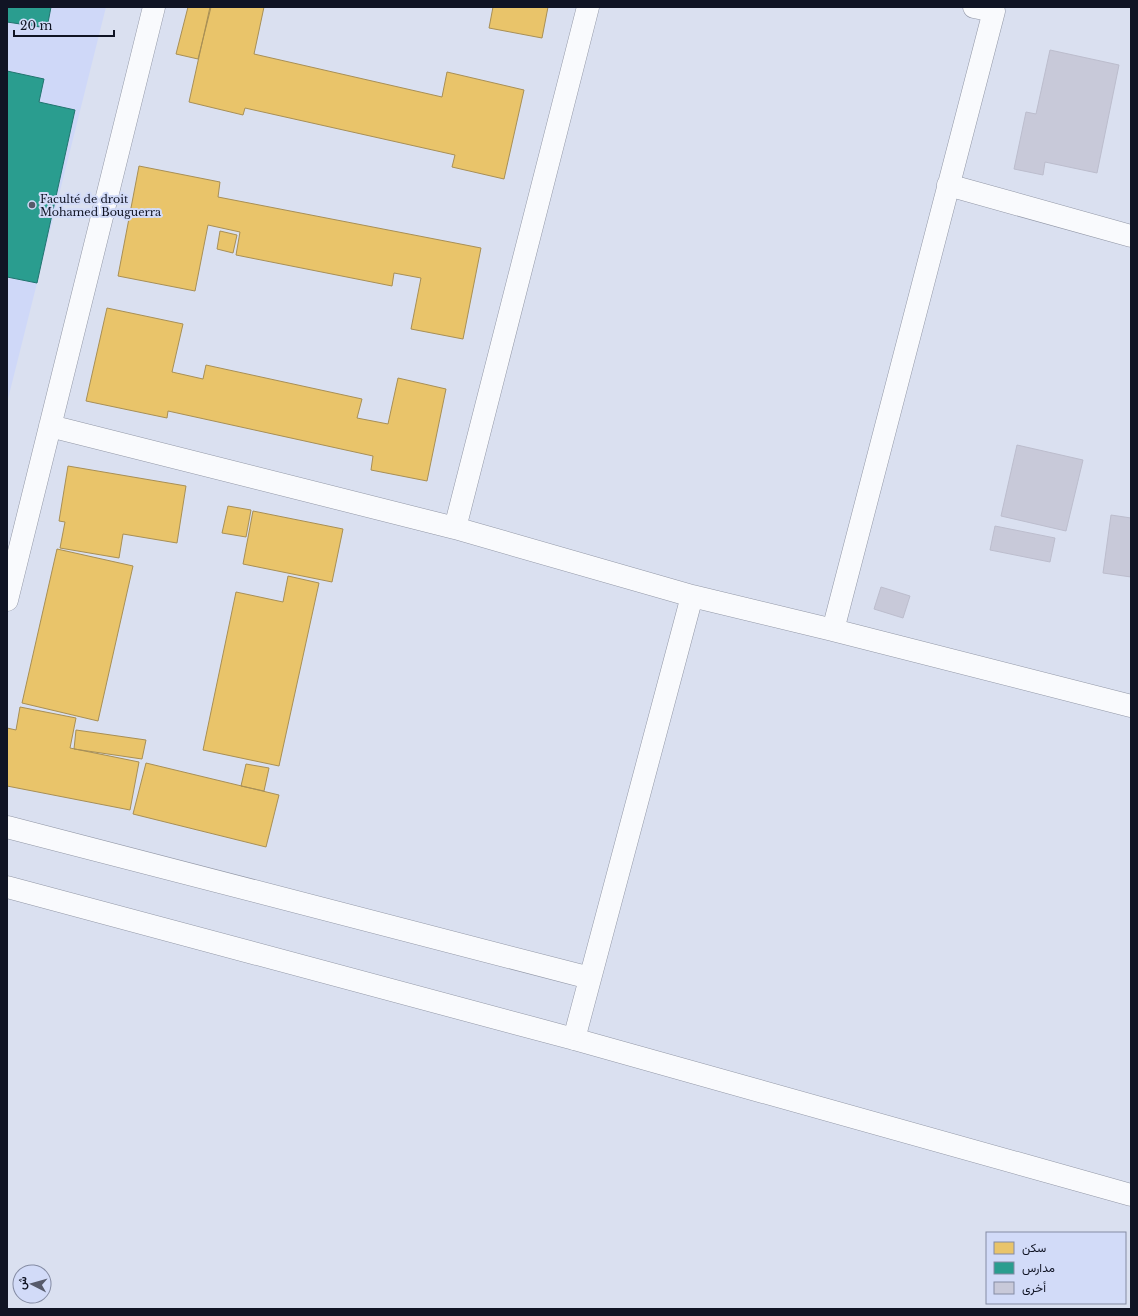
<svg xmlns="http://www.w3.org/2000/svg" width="1138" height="1316" viewBox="0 0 1138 1316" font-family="'Libre Baskerville',Vazirmatn,serif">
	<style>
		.built { fill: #cfd8f8 }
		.homes { fill: #e9c46a; stroke: #a88f55 }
		.schools { fill: #2a9d8f; stroke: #22746f }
		.building { fill: #c8c9d9; stroke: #bcbdcd }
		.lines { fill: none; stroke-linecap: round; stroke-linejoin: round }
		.street-casing { stroke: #9297a6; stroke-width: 23 }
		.street { stroke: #f9fafd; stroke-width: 22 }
		.poi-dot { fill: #575b6b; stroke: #d2dbf8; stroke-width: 1.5 }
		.labels { text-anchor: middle; stroke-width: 4; stroke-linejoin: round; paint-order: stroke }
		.poi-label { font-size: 11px; fill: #101424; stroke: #d2dbf8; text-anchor: start }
	</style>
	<rect width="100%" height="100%" fill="#dae0f0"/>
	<path class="built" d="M7,7H106L7,403Z"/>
	<path class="homes" d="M188,7H211L198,59L176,54Z
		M210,7H264L254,54L442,97L447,72L524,90L504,179L452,167L455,155L245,108L243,115L189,102Z
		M493,7H548L542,38L489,28Z
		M139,166L220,182L218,197L481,248L463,339L411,329L421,278L394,273L392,286L236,255L240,232L208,225L195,291L118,276Z
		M220,231L237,235L233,253L217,249Z
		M107,308L183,324L172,372L203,379L206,365L362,399L357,418L388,424L398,378L446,389L427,481L371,470L373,456L168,411L167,418L86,401Z
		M68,466L186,486L177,543L123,534L119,558L60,548L65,522L59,521Z
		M228,506L251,510L246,537L222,533Z
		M253,511L343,529L332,582L243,564Z
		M57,549L133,566L98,721L22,703Z
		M288,576L319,583L279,766L203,750L236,592L283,602Z
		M20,707L76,718L70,748L139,762L130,810L7,786V728L16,730Z
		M76,730L146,740L142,759L74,749Z
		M146,763L279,795L266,847L133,814Z
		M246,764L269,768L264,791L241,786Z"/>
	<path class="schools" d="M7,7H51L47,28L7,22Z
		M7,71L44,79L39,102L75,110L37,283L7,277Z"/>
	<path class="building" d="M1050,50L1119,65L1097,173L1045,162L1043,175L1014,169L1026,112L1036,114Z
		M1017,445L1083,460L1066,531L1001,516Z
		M1111,515L1131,518V577L1103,573Z
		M995,526L1055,538L1050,562L990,550Z
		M881,587L910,596L903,618L874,609Z"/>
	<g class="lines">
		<g class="street-casing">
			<path id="street" d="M948,185L1131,236
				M50,426L455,528
				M692,596L833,630L994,11L974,7
				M7,600L154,7
				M833,630L1131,706
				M7,827L590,978
				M7,887L574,1039L1131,1195
				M574,1039L692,596L455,528L588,7"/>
		</g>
		<use href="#street" class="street"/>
	</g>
	<circle class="poi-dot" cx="32" cy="205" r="4"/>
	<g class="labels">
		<g class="poi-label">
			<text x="40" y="203">Faculté de droit<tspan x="40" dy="13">Mohamed Bouguerra</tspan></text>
		</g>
	</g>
	<rect width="1138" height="1316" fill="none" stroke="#101424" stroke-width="16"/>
	<rect x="986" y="1232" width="140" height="72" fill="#d2dbf8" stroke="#848ba3"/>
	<rect x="994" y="1242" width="20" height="12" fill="#e9c46a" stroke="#848ba3"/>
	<text x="1022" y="1252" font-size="12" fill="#101424">سكن</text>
	<rect x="994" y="1262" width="20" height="12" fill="#2a9d8f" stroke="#848ba3"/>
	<text x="1022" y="1272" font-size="12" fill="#101424">مدارس</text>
	<rect x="994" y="1282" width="20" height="12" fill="#c8c9d9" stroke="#848ba3"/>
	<text x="1022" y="1292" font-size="12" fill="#101424">أخرى</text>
	<g transform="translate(32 1284) rotate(276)"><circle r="19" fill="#d2dbf8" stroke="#848ba3"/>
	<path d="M0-3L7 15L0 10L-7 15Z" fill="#575b6b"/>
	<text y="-6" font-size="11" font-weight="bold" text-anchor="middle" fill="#101424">ش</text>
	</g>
	<path d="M14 30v6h100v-6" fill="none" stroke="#101424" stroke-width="2"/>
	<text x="20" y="30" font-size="12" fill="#101424" stroke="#d2dbf8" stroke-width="3" paint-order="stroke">20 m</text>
</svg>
